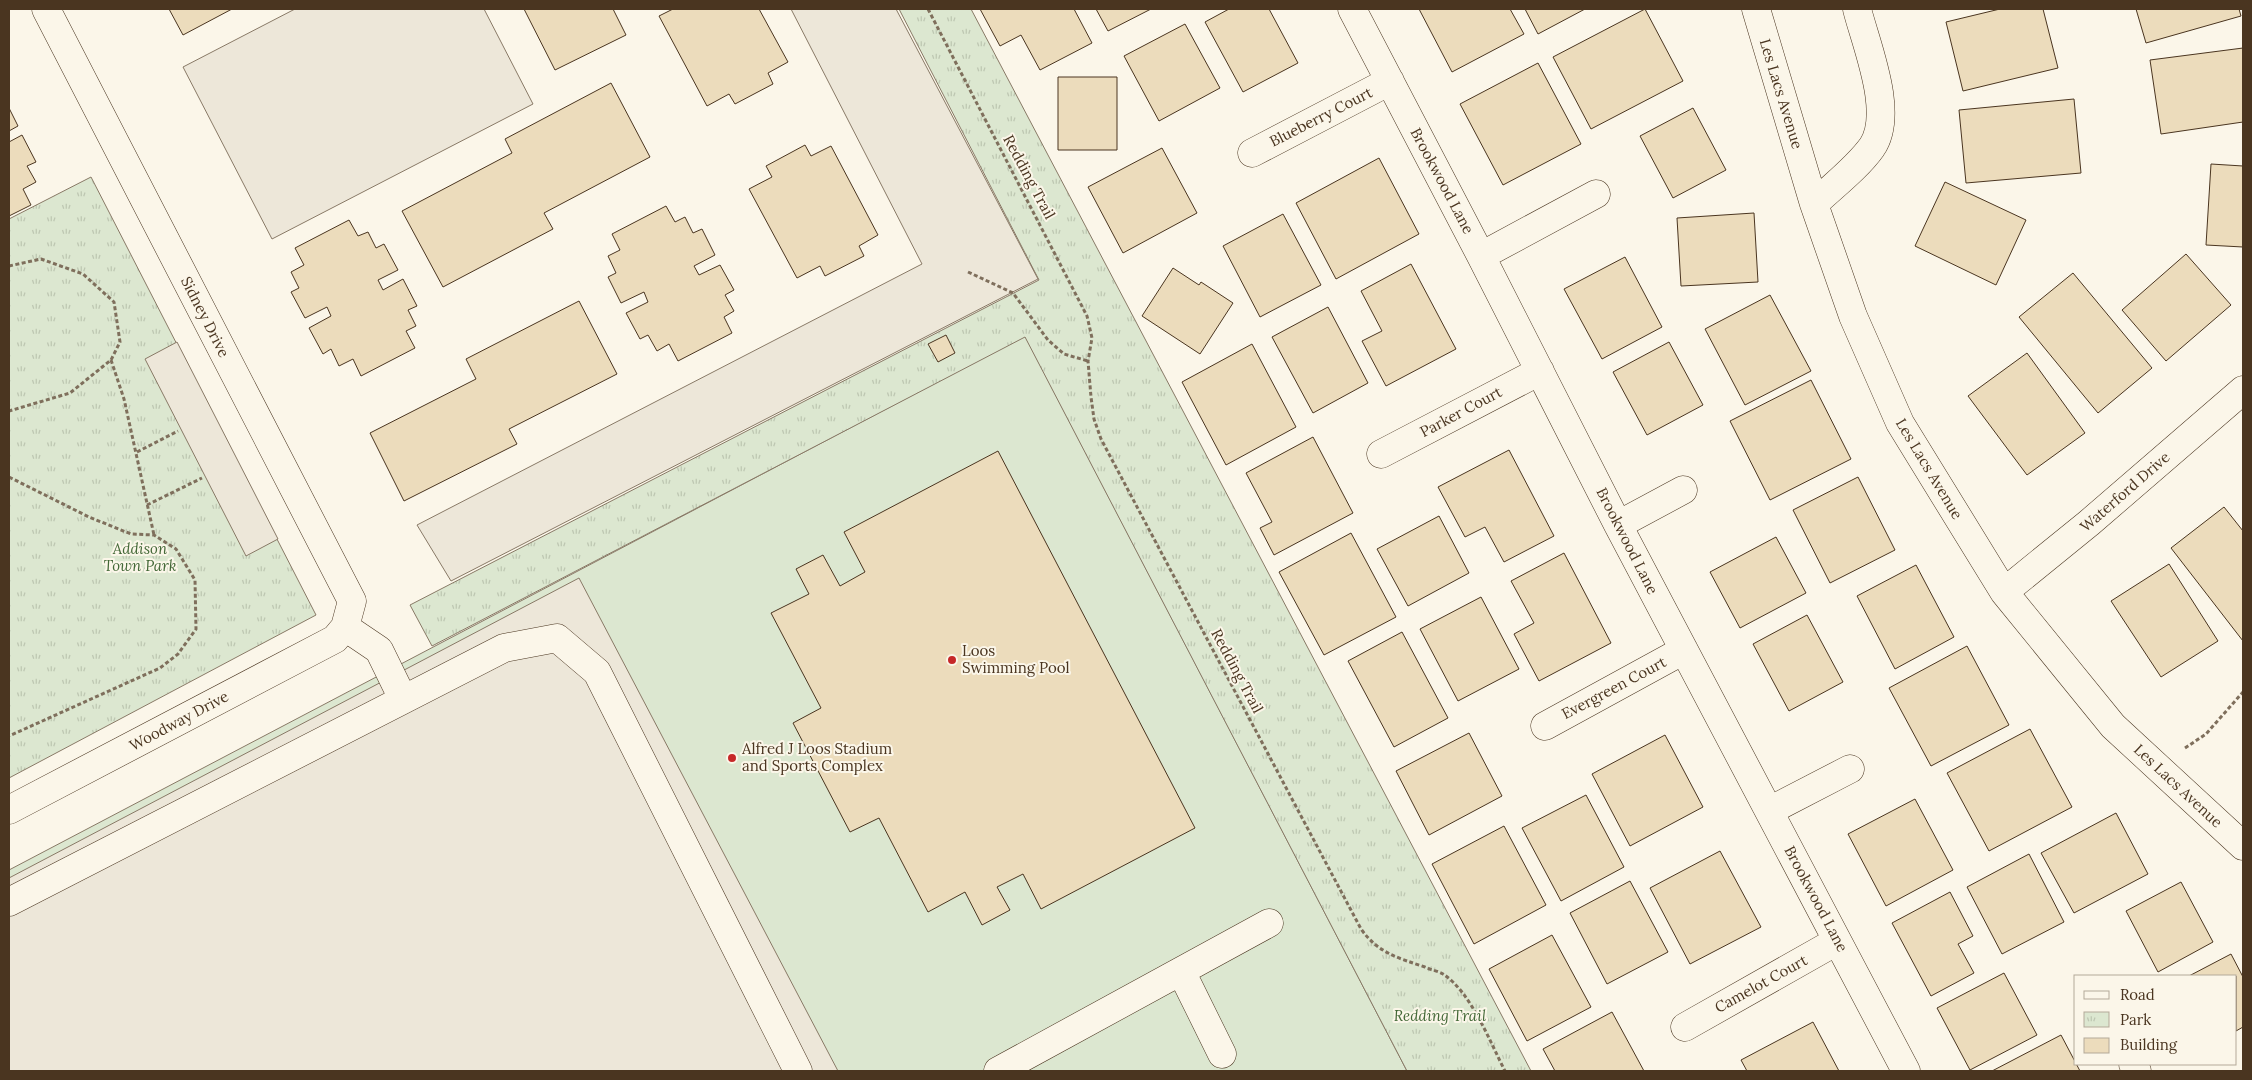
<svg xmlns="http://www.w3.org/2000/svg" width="2252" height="1080" viewBox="0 0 2252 1080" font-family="Lora,serif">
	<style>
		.green { fill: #dce7d0; stroke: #887966 }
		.park { fill: url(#park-tufts); stroke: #887966 }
		.parking { fill: #ede7d9; stroke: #887966 }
		.building { fill: #ecdcbc; stroke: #4a3520 }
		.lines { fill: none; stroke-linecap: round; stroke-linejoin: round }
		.minor-casing { stroke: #4a3520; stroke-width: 29 }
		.path { stroke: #7f6f5c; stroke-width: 3; stroke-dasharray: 4 2.5; stroke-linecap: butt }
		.minor { stroke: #fbf6e9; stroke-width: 28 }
		.poi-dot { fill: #c62828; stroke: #fbf6e9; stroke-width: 2 }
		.labels { text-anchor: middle; stroke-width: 4; stroke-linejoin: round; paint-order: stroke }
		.street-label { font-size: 15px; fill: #4a3520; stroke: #fbf6e9 }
		.park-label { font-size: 15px; font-style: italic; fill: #436837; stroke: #fbf6e9 }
		.poi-label { font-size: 15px; fill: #4a3520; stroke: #fbf6e9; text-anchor: start }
	</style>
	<defs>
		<pattern id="park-tufts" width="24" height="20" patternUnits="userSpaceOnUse" patternTransform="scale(1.25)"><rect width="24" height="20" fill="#dce7d0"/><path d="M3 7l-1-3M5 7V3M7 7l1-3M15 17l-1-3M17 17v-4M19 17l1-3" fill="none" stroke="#bec7b2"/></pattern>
	</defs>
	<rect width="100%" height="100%" fill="#fbf6e9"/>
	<path class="green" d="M1025,336L1407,1071H9V870Z"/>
	<path class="park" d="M899,9H971L1531,1071H1407L1025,337L432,646L410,605L1039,280Z
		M91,177L316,615L9,778V219Z"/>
	<path class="parking" d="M295,9H484L533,104L272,239L183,67Z
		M791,9H896L1038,279L451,581L417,525L922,264Z
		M177,342L278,539L246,556L145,359Z
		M579,578L838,1071H9V878Z"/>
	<path class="building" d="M169,9H232L183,35Z
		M524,9H613L626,35L555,70Z
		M673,9H759L788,62L768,73L773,84L735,104L729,94L707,106L659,16Z
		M980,9H1074L1092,43L1040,70L1021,35L1000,46Z
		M1096,9H1151L1108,31Z
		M1229,9H1269L1298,63L1243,92L1205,22Z
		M1419,9H1510L1524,34L1452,72Z
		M1525,9H1585L1538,34Z
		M1645,9L1683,81L1591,129L1553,57Z
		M2000,9H2043L2058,68L1963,91L1946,22Z
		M2136,9H2239L2241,16L2146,43Z
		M1185,24L1220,88L1159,121L1124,56Z
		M2243,48V122L2161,134L2150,60Z
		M1538,63L1581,144L1503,185L1460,104Z
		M1058,77H1117V150H1058Z
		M611,83L650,157L544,213L553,229L443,287L402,211L512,153L505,139Z
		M2074,99L2081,173L1966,183L1959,110Z
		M9,108L18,126L9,131Z
		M1693,108L1726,170L1673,198L1640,136Z
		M22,135L36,162L27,166L36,182L23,189L31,205L9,216V142Z
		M805,145L811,156L831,146L878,235L859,246L864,256L825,276L820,266L797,278L749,189L772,177L766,166Z
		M1162,148L1197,213L1123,253L1088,187Z
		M1379,158L1419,234L1336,279L1296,203Z
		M2211,164L2243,166V247L2206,245Z
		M1945,182L2026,220L1996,285L1915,246Z
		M666,206L675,222L685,217L693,233L702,229L715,255L694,266L699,275L720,265L734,290L725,295L734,311L724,317L732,333L678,361L669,344L657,351L648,335L640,339L626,313L648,302L644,292L621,303L608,277L616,273L608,256L620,250L612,234Z
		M1754,213L1758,282L1681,286L1677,218Z
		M1283,214L1321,285L1260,317L1223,246Z
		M349,220L358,236L368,232L376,248L384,244L398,270L378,280L383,290L403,279L417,306L408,310L416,326L406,331L415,348L361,376L353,359L339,366L331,349L323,354L309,328L331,316L327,307L305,318L291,292L299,288L291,272L304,265L295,248Z
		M2186,254L2231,305L2166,361L2122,310Z
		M1625,257L1662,327L1602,359L1564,289Z
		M1411,264L1456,349L1386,386L1362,341L1382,331L1361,291Z
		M1173,268L1199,285L1201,282L1233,303L1200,354L1142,316Z
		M2073,273L2152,368L2098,413L2019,317Z
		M1770,295L1811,371L1745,405L1705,329Z
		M579,301L617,374L509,429L517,444L404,501L370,433L476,379L466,359Z
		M1328,307L1368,383L1313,413L1272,337Z
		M946,335L955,353L938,362L928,344Z
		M1669,342L1703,405L1647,435L1613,372Z
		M1252,344L1296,427L1226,465L1182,382Z
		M2027,353L2085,433L2027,475L1968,396Z
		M1811,380L1851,459L1770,500L1730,421Z
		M1313,437L1353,513L1274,555L1260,528L1272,522L1246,473Z
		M1509,450L1554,536L1504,562L1485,527L1465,537L1438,487Z
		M998,451L1195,828L1041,909L1023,874L997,887L1010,910L982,925L965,892L928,912L879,818L850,832L793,723L821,708L771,613L809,594L796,569L823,555L840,586L865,572L844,532Z
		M1858,477L1895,550L1830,583L1793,510Z
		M2224,507L2243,531V641L2171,548Z
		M1439,516L1469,573L1408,606L1377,549Z
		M1351,533L1396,617L1324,655L1279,572Z
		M1776,537L1806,593L1740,628L1710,572Z
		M1564,553L1611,643L1539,681L1514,634L1534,623L1511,581Z
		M2169,564L2218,641L2161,677L2111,601Z
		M1916,565L1954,637L1895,669L1857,596Z
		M1481,597L1519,669L1458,701L1420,629Z
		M1807,615L1843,682L1789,711L1753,644Z
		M1402,632L1448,718L1394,747L1348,661Z
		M1967,646L2009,725L1931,766L1889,688Z
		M2030,729L2072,807L1989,851L1947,773Z
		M1469,733L1502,796L1429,835L1396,771Z
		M1665,735L1703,807L1630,846L1592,774Z
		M1586,795L1624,867L1561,901L1522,828Z
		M1915,799L1953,870L1886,906L1848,834Z
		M2116,813L2148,874L2074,913L2041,853Z
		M1504,826L1546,905L1474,944L1432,864Z
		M1720,851L1761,927L1690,964L1650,888Z
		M2029,854L2064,922L2002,954L1967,887Z
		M1630,881L1668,952L1607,984L1570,913Z
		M2181,882L2213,942L2158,972L2126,911Z
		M1950,892L1973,936L1958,944L1974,973L1931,996L1892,923Z
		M1552,935L1591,1007L1527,1041L1489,969Z
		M2231,954L2243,977V1027L2236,1031V976H2189Z
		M2004,973L2037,1035L1970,1070L1937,1008Z
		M1612,1012L1644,1071H1555L1543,1049Z
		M1813,1022L1839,1071H1747L1741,1060Z
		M2061,1035L2080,1071H1992Z"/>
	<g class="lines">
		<g class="minor-casing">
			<path id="minor" d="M1352,9L1481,256L1618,525L1906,1071
				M1756,9L1814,204L1853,316L1900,423L2004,592L2113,726L2243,846
				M1252,153L1390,81
				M1814,204C1833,186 1857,168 1872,147C1895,113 1866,45 1857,9
				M1481,256L1596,194
				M1381,454L1540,371
				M1618,525L1683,490
				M2004,592L2089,523L2243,390
				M345,627L379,650L403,699
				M1545,726L1684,650
				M9,810L335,639L345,627L352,601L46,9
				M1769,811L1850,769
				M9,902L504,648L557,638L597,672L798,1071
				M1181,971L1222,1054
				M1685,1027L1837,941
				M2133,1064L2137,1071
				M998,1071L1269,923"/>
		</g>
		<path class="path" d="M928,9L1087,316L1092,338L1088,361L1091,397L1094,419L1101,439L1361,929C1378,953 1398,958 1425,967C1431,970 1438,971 1443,974C1471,992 1490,1042 1505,1071
			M9,266L41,259L83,274L114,302L120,342L111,360L70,393L9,411
			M968,272L1013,293L1048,340L1064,354L1088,361
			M111,360L124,399L154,535
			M137,452L178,431
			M9,477L89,517L131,534L154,535L176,549L195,580L196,629L178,654L160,668L9,736
			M147,505L202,478
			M2185,748L2206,734L2243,692"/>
		<use href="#minor" class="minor"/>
	</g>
	<g class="poi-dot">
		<circle cx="952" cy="660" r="5"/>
		<circle cx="732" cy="758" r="5"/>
	</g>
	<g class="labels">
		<g class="street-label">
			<text transform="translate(1781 94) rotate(73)" y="5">Les Lacs Avenue</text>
			<text transform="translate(1321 117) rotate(-27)" y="5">Blueberry Court</text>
			<text transform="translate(1029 177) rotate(62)" y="5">Redding Trail</text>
			<text transform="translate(1442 181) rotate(62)" y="5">Brookwood Lane</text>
			<text transform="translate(205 317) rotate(63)" y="5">Sidney Drive</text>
			<text transform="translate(1461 412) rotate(-28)" y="5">Parker Court</text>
			<text transform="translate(1929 469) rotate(59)" y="5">Les Lacs Avenue</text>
			<text transform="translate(2125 492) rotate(-41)" y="5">Waterford Drive</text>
			<text transform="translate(1627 541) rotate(63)" y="5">Brookwood Lane</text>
			<text transform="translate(1237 671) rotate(62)" y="5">Redding Trail</text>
			<text transform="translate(1614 688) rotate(-28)" y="5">Evergreen Court</text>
			<text transform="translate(179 721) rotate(-28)" y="5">Woodway Drive</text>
			<text transform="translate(2178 786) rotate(43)" y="5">Les Lacs Avenue</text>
			<text transform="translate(1816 899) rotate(62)" y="5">Brookwood Lane</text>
			<text transform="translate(1761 984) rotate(-29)" y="5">Camelot Court</text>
		</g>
		<g class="park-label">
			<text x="140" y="554">Addison<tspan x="140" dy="17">Town Park</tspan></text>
			<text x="1440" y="1021">Redding Trail</text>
		</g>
		<g class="poi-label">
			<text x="962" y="656">Loos<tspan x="962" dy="17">Swimming Pool</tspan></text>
			<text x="742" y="754">Alfred J Loos Stadium<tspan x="742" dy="17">and Sports Complex</tspan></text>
		</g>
	</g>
	<rect width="2252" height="1080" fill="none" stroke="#4a3520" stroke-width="20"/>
	<rect x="2074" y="975" width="162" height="90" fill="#fbf6e9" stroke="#b4a999"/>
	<rect x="2084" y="991" width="25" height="8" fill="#fbf6e9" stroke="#b4a999"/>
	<text x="2120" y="1000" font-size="15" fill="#4a3520">Road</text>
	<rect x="2084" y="1012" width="25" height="15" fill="url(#park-tufts)" stroke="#b4a999"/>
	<text x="2120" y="1025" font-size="15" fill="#4a3520">Park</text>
	<rect x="2084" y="1038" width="25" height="15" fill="#ecdcbc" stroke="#b4a999"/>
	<text x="2120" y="1050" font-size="15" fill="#4a3520">Building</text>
</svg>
